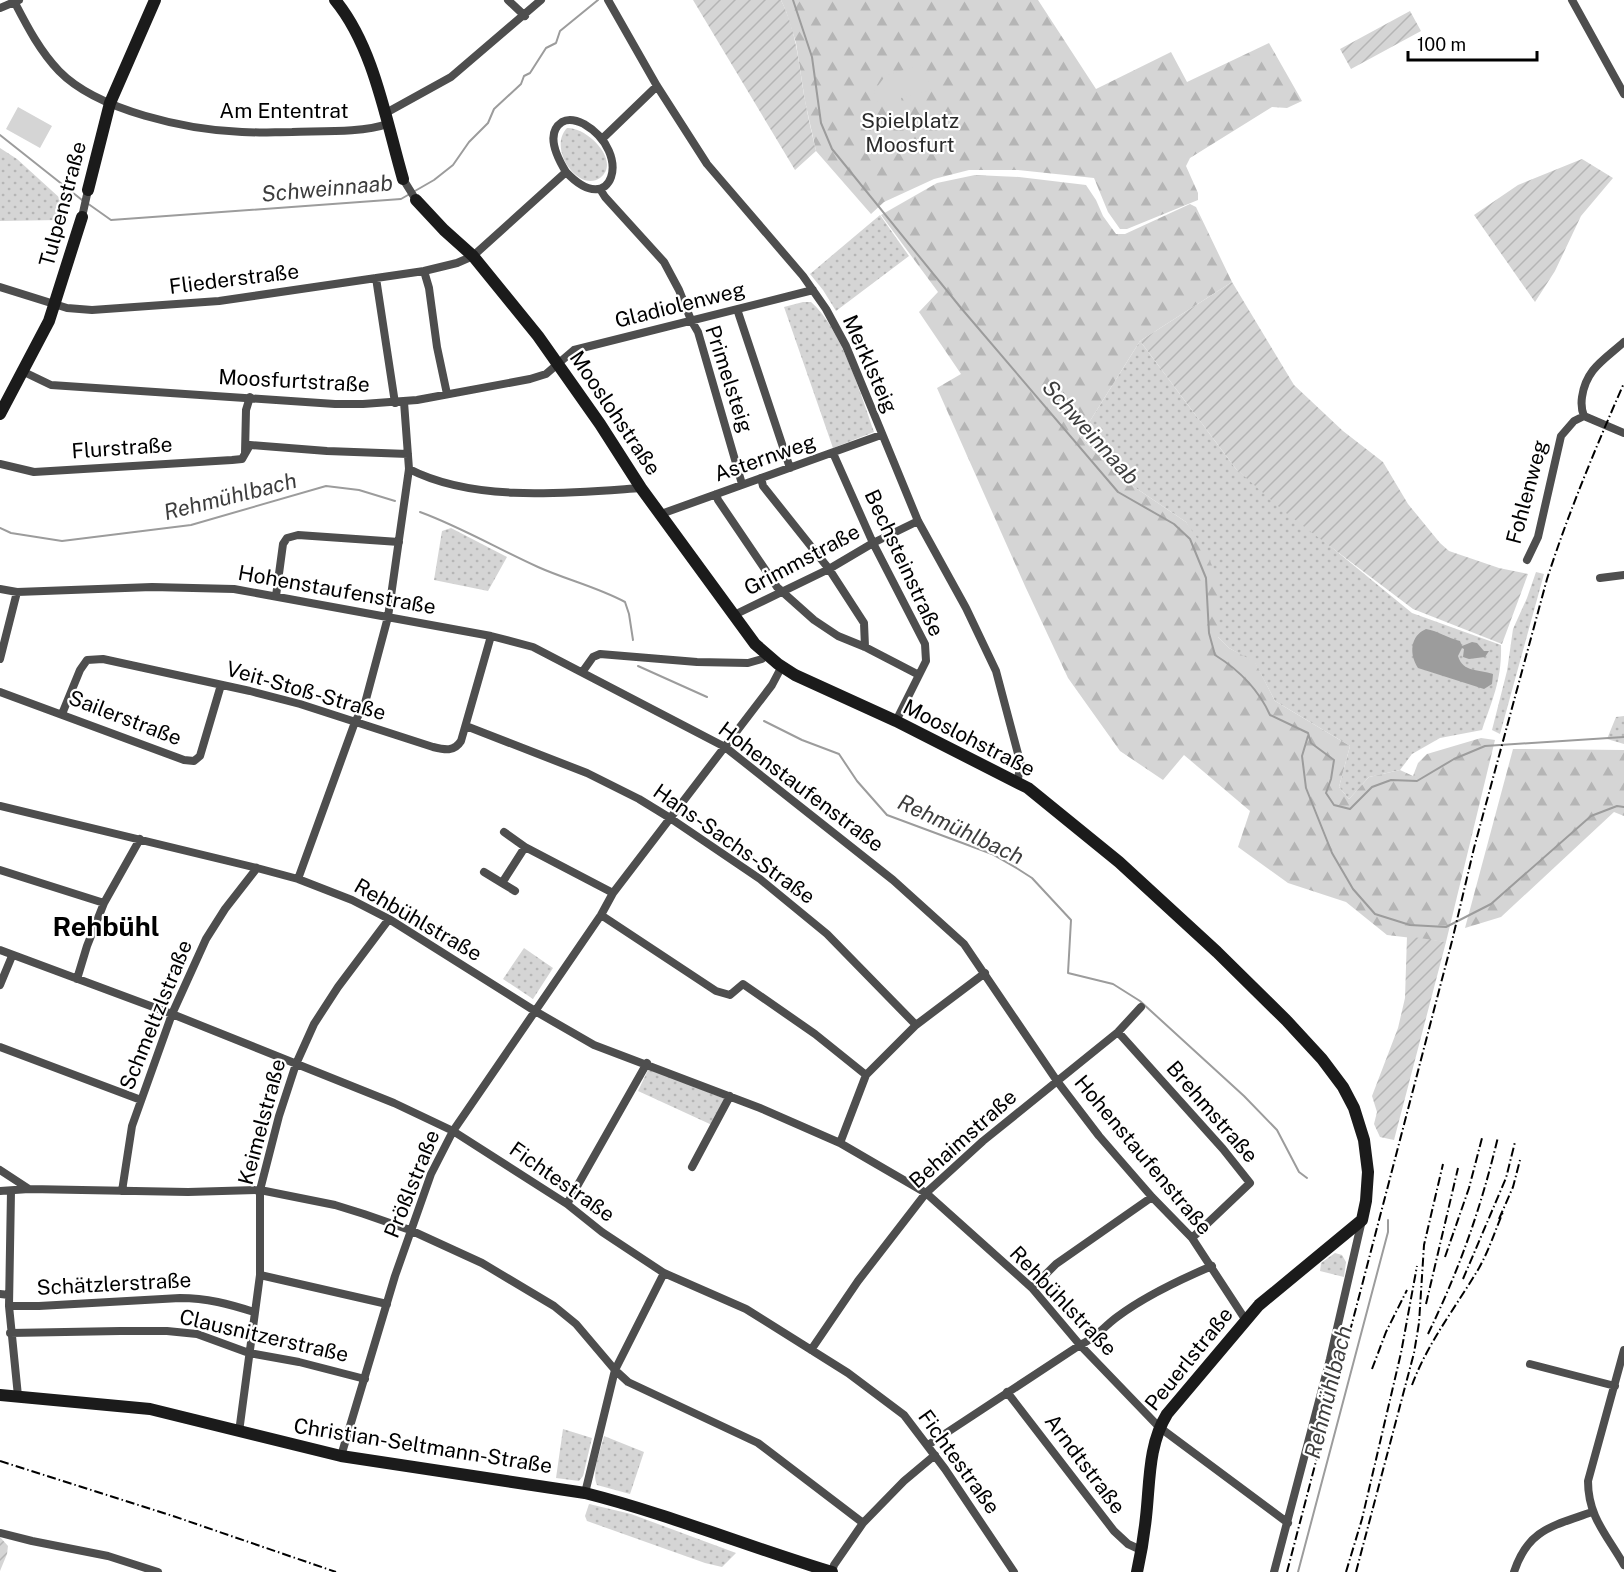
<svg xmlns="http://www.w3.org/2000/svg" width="1624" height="1572" viewBox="0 0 1624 1572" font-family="'Public Sans',sans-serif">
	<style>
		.grass { fill: url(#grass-dots) }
		.forest { fill: url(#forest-firs) }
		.garden { fill: url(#garden-furrows) }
		.pitch { fill: #d5d5d5 }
		.water { fill: #9c9c9c }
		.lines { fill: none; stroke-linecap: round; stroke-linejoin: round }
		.stream { stroke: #9c9c9c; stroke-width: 2 }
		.street { stroke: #4e4e4e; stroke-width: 8 }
		.secondary { stroke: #1b1b1b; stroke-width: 12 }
		.rail { stroke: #000; stroke-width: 2; stroke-dasharray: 9 3 1.5 3; stroke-linecap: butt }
		.labels { text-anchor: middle; stroke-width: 4.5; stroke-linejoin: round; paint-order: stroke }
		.street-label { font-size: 21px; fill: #000; stroke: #fff }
		.park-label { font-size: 21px; fill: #2c2c2c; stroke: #fff }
		.water-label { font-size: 22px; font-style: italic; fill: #3d3d3d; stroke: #fff }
		.district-label { font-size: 27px; font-weight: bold; fill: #000; stroke: #fff }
	</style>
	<defs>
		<pattern id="grass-dots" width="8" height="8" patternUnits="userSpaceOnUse" patternTransform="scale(1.5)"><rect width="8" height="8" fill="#d5d5d5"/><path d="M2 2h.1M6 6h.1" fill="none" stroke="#b5b5b5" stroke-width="1.8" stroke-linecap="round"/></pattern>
		<pattern id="forest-firs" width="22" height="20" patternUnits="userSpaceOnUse" patternTransform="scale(1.5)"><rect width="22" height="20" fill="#d5d5d5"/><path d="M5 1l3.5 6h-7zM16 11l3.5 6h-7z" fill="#b5b5b5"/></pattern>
		<pattern id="garden-furrows" width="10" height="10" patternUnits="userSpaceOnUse" patternTransform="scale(1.5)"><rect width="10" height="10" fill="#d5d5d5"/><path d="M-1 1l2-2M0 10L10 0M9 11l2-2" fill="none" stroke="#b5b5b5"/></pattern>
	</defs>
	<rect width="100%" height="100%" fill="#fff"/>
	<path class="grass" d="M567,128C587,127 622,161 600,178C579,193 547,149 567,128Z
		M0,148L17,159L62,200L59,220L0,221Z
		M880,215L909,256L836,311L823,290L810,274Z
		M803,302H811C841,328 861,395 874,432L833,448L784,307Z
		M1140,341L1236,469L1412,613L1501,645C1502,679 1493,698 1482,730L1440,738L1412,754L1400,770L1369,777L1349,799L1339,787L1350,746L1275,701L1255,663L1229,648L1218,637V581L1186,522L1121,478L1080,437Z
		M451,528L507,557L488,591L434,580L442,531Z
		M1536,572L1544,574L1500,734L1492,730L1507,671L1513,629L1527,598Z
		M1624,716V744L1607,739L1616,717Z
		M524,948L553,968L533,999L503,979Z
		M649,1068L725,1099L712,1125L638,1091Z
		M1335,1253L1342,1255L1346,1262L1344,1277L1320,1271L1321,1263Z
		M563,1429L592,1438L583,1476L579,1481L556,1478Z
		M604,1436L644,1452L630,1494L597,1485C591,1472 601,1450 604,1436Z
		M589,1504L631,1514L736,1553L722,1567L705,1563L587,1521L585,1516Z"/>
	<path class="forest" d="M781,0H1038L1096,89L1171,52L1187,82L1269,43L1302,101L1287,108L1272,107L1190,158L1186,166L1198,193V200L1127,229H1120L1108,212L1094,178L1018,170H969L934,179L884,202L871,214L816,151L805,101L796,43L786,11Z
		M975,175L1019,177L1086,185L1096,200L1103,216L1116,234H1125L1190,204L1196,207L1232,282L1140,341L1080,437L1121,478L1186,522L1205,550L1219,581L1218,637L1229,648L1255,662L1275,701L1350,746L1339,787L1349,799L1369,777L1400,770L1413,776L1418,763L1427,754L1481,738L1495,740L1446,942L1387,935L1346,902L1288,883L1238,847L1250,811L1184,755L1163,780L1120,751L1068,678L1025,586L937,388L961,374L919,312L938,292L881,215L937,183Z
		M1513,749L1624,750V816L1614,812L1501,917L1465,928Z"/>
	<path class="garden" d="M693,0H781C797,32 799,66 805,100C808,117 812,134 816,151L795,170Z
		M1410,11L1421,31L1351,69L1340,49Z
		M1582,159L1613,178L1581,216L1555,271L1535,302L1474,215L1518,185Z
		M1232,282L1294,385L1343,431L1383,462L1408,504L1440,543L1449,551L1499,568L1528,574L1502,644L1413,609L1286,513L1236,469L1140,341Z
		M1407,936L1446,942L1394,1140L1380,1137L1374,1124L1377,1112L1372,1096L1398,1028L1405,998Z
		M0,1537L8,1546L7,1554L0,1571Z"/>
	<path class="pitch" d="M923,65L931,90L901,98L904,112L890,116L886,103L878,104L874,91L886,75Z
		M18,107L52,126L40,148L6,129Z"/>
	<path class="water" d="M1426,629C1438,631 1448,638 1460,641L1462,646L1472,642L1477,643L1484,651H1489L1485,657L1469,659L1463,657L1464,649L1462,648L1458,656C1463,673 1479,669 1493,674L1492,684L1484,689L1418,668C1409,654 1410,636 1426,629Z"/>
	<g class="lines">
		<path class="stream" d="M793,0L812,57L821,123L832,149L961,308L1118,492L1174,524L1190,539L1206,578L1209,633L1215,655C1239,670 1258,688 1270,715L1308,733L1311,743L1334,760L1331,779L1326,793L1334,805L1350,809L1372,787L1391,780L1417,781L1454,759L1485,746L1624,737
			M0,135L82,200
			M87,203L111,220L401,199L434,180L453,165L469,142L488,123L494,109L521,84L524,76L530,73L546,48L556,43L560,31L598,0
			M420,512C461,527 498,549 538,567C567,580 597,587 625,602L629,614L633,640
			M0,528L11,533L62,541L191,525L326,486L359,490L395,501
			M638,666L707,697
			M764,721L802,740L839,754L857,781L887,815L992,854L1018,869L1032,878L1071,920L1068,973L1113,984L1140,1001L1244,1096L1277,1130L1299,1172L1307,1178
			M1308,736L1302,756L1306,788L1332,853L1353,889L1375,914L1410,925L1446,927L1491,904L1591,816L1617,806L1624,807
			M1298,1572L1388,1232V1220"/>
		<path class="street" d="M508,0L525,16
			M608,0L657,86L707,164L803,276L826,309L846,346L918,521L966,608L996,671L1021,765L1017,782
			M1572,0L1624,94
			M15,3C28,28 40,51 59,71C98,111 188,130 242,132C259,133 275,132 292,132C318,131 363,133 387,124
			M0,8L19,0
			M384,114L451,77L541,0
			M602,139L657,86
			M403,179L416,200
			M600,189L605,197L664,262L679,290L691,320L698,332L742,484
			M82,217L88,190
			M424,271L429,288L437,347L447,394
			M376,278L395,403
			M0,287L67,308L92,310L219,301L424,271L457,263L473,256L566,172C612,221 634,153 584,124C578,121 569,118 562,122C544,134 558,159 566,172
			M737,309L790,468
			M24,372L51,385L335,404H363L417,400L530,379L546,374L574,350L813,290
			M1584,416C1581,409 1581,404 1582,397C1586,369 1604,360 1624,342
			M245,453L246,410L250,397
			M833,453L873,543L925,644L926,661L896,721
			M0,464L34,472L232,460L242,459L250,445L327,451L408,454
			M409,469C475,503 569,493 641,488
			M761,478L763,486L829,569L864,623L865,647
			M716,494L718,500L777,587L814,620L838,636L865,647L919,675
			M661,514L881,435
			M1527,560L1538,537L1561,436L1574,421L1584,416L1624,433
			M1600,578L1624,575
			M0,589L17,592L152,587L234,589L491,636L533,647L725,747L893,880L964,944L1057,1081L1099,1136L1152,1197L1192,1238L1245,1319
			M276,596L283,544L287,538L298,535L399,542
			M734,615L829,569L873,543L918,521
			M0,659L17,592
			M583,671L593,657L600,654L697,662L748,663L762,659L767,654
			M0,692L184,760L194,761L200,756L221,685
			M62,714L80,670L87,660L103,659L250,691L300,704L433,747C445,750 454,752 461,741L491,636
			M466,726L587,773L639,799L670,818L760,879L827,934L916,1025
			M0,806L257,868L298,879L352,900L389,919L535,1011L594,1045L760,1108L840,1143L926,1193L1032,1288L1080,1345L1159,1427L1288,1523
			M504,832L525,847
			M0,870L104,903
			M484,872L502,883L525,847L613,893
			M298,879L355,722L365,703L388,617L409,469L404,402
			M502,883L515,891
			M601,915L716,991L730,995L743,984L815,1034L866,1075
			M0,950L172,1014L394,1103L453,1131L567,1204L602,1232L664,1273L746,1309L848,1373L904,1415L945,1469L1014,1572
			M77,979L87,946L104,903L140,839
			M0,985L12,956
			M1118,1032L1223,1149L1250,1183L1192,1238
			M0,1047L141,1100
			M840,1143L866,1075L916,1025L985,973
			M692,1167L730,1096
			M0,1170L29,1189
			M0,1191L29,1189L188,1192L260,1190L335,1205L364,1214L410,1230L482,1263L554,1306L576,1324L615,1370L628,1382L758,1443L863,1523
			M11,1191L9,1306L18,1396
			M122,1191L132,1126L172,1014L206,939L225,909L257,868
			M567,1204L647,1063
			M260,1275L387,1304
			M1032,1288L1056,1264L1152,1197
			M0,1294L9,1295
			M9,1306H39L180,1298C207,1298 229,1304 254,1312
			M10,1333L120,1331H167L197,1334L249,1353L299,1362L365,1379
			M811,1350L858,1281L926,1193L983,1141L1118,1032L1141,1007
			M1624,1350L1588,1481C1588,1517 1607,1535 1624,1565
			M1530,1364L1615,1386
			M1007,1392L1114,1531L1128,1544L1141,1550
			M239,1432L260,1275V1190L279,1116L296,1064L314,1024L338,987L389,919
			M928,1445L1080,1345C1098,1337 1102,1328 1117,1317C1145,1296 1179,1280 1212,1266
			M341,1456L395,1276L431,1174L453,1131L601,915L613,893L772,685L782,666
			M585,1493L615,1370L664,1273
			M0,1533L32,1541L108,1556L158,1572
			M832,1572L834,1565L863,1523L904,1481L935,1455
			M1274,1572L1330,1359L1362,1220
			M1514,1572C1528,1529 1553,1526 1592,1512"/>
		<path class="secondary" d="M335,0C374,47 386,121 403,179
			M88,190L110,103L155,0
			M416,200L444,230L473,256L538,336L600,424L641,488L755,644L778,664L795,675L896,721L1028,788L1119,862L1217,952L1286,1020L1322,1059L1343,1087L1354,1108L1364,1140L1368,1172L1366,1201L1362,1220L1259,1305L1167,1414C1148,1445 1150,1482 1146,1517C1144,1536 1141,1554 1137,1572
			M0,414L49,321L82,217
			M0,1395L150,1409L341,1456L585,1493C668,1514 749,1547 832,1572"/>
		<path class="rail" d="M1499,1219L1513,1187L1520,1160
			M1445,1257L1469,1188L1482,1138
			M1463,1279L1506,1178L1515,1142
			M1426,1304L1458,1168
			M1428,1334C1460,1268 1481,1208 1498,1137
			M1372,1369L1386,1332L1407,1290
			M1412,1385C1428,1342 1456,1307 1479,1268C1489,1250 1495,1231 1503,1212
			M0,1461L173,1516L336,1572
			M1287,1572L1452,941L1474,848L1547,579C1569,511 1596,447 1624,383
			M1346,1572L1362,1519L1401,1353L1417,1266
			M1356,1572L1414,1353L1419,1323L1424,1245L1443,1164"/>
	</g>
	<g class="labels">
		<g class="street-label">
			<text x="284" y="118">Am Ententrat</text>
			<text transform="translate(63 204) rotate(-75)" y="7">Tulpenstraße</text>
			<text transform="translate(234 279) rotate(-7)" y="7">Fliederstraße</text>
			<text transform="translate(680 305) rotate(-14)" y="7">Gladiolenweg</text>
			<text transform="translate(870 364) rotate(66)" y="7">Merklsteig</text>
			<text transform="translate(729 379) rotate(72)" y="7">Primelsteig</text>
			<text transform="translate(294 381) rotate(3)" y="7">Moosfurtstraße</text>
			<text transform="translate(615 413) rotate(56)" y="7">Mooslohstraße</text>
			<text transform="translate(122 448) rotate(-4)" y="7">Flurstraße</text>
			<text transform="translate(765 458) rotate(-19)" y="7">Asternweg</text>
			<text transform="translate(1527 492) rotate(-75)" y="7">Fohlenweg</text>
			<text transform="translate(802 560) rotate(-28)" y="7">Grimmstraße</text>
			<text transform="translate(904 563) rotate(65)" y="7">Bechsteinstraße</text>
			<text transform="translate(337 590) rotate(10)" y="7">Hohenstaufenstraße</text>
			<text transform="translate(306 691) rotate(16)" y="7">Veit-Stoß-Straße</text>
			<text transform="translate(125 718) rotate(21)" y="7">Sailerstraße</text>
			<text transform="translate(969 738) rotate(27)" y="7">Mooslohstraße</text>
			<text transform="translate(801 787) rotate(37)" y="7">Hohenstaufenstraße</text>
			<text transform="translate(734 844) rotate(35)" y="7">Hans-Sachs-Straße</text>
			<text transform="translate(418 920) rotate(30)" y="7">Rehbühlstraße</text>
			<text transform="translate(156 1015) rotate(-68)" y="7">Schmeltzlstraße</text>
			<text transform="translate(1212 1112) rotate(49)" y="7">Brehmstraße</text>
			<text transform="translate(262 1122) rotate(-75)" y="7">Keimelstraße</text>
			<text transform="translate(963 1139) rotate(-42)" y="7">Behaimstraße</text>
			<text transform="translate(1143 1155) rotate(50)" y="7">Hohenstaufenstraße</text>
			<text transform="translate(562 1182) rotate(35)" y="7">Fichtestraße</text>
			<text transform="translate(412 1184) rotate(-68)" y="7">Prößlstraße</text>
			<text transform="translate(114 1284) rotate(-3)" y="7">Schätzlerstraße</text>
			<text transform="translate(1063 1301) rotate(46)" y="7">Rehbühlstraße</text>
			<text transform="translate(264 1336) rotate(13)" y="7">Clausnitzerstraße</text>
			<text transform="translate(1189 1359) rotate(-51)" y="7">Peuerlstraße</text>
			<text transform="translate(423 1446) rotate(9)" y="7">Christian-Seltmann-Straße</text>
			<text transform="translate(959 1462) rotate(54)" y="7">Fichtestraße</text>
			<text transform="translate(1085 1464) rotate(53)" y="7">Arndtstraße</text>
		</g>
		<g class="park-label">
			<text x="910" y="128">Spielplatz<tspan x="910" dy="24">Moosfurt</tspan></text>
		</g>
		<g class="water-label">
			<text transform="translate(327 188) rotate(-5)" y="8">Schweinnaab</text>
			<text transform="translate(1091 432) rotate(48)" y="8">Schweinnaab</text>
			<text transform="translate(230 496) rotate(-14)" y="8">Rehmühlbach</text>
			<text transform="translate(961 829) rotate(25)" y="8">Rehmühlbach</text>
			<text transform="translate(1328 1392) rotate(-76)" y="8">Rehmühlbach</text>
		</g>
		<g class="district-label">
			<text x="106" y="936">Rehbühl</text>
		</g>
	</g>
	<path d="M1408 51v9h129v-9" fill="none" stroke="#000000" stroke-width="3"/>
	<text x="1417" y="51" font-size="18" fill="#000000" stroke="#ffffff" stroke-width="4.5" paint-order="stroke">100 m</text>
</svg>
